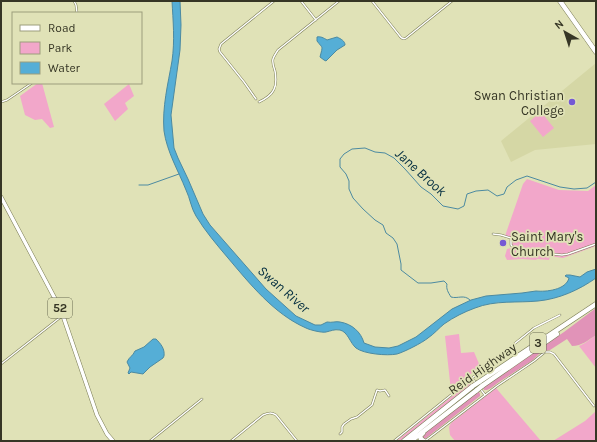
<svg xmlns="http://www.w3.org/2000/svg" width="597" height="442" viewBox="0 0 597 442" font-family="Karla,sans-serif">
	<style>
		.built { fill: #d5d7a5 }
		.green { fill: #f2a7ca }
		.forest { fill: #e193b8 }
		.water { fill: #55aed6; stroke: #4c8aa1 }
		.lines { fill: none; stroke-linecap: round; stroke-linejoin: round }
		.stream { stroke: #4c8aa1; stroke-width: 1 }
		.street-casing { stroke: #7b7d55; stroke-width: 2.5 }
		.primary-casing { stroke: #7b7d55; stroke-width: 4.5 }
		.highway-casing { stroke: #7b7d55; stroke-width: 5.5 }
		.street { stroke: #fff; stroke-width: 1.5 }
		.primary { stroke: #fff; stroke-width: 3.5 }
		.highway { stroke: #fff; stroke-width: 4.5 }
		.highway-bridge-casing { stroke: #7b7d55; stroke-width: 5.5; stroke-linecap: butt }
		.highway-bridge { stroke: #fff; stroke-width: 4.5 }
		.poi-dot { fill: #7559d4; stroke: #e0e2b7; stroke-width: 1.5 }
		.labels { text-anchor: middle; stroke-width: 3.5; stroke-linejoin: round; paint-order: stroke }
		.shield { fill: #e0e2b7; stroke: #696a51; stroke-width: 1 }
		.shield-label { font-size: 12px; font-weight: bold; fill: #363625 }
		.poi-label { font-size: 13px; fill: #363625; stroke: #e0e2b7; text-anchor: end }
		.street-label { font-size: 13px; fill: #363625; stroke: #e0e2b7 }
		.water-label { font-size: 14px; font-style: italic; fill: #052f40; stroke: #e0e2b7 }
	</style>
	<rect width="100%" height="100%" fill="#e0e2b7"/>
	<path class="built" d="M596,63V144L535,150L511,162L501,141Z"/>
	<path class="green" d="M38,83H42L54,127L50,128L42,119L35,120L25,115L20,96Z
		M129,84L134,96L125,103L128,109L115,121L104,104Z
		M541,112L554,128L543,137L530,121Z
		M527,179L559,190L588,191L596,185V246L563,258L550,256L549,260L537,259L536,260L522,259L507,260L505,256L507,249L511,248L514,239L505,236L523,184Z
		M459,334L461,353L474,352L480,366L451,391L445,336Z
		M596,335V368L579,346L585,343Z
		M471,381L473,382L474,383L400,441H396L399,439Z
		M496,388L541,441H455L450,435L449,427L451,423Z
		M596,411V441H553L585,421Z"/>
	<path class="forest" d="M596,308V335C588,340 582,346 572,346L567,339L550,350L545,351L541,352L533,360L499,382L491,388L487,390H484L483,387L564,332Z
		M478,390L480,394V396L425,439L422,437V434Z"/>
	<path class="water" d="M172,1H180L181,25L180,50L171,115L174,148L178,158L188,179L203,214L210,225L266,289L296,316L315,325H321L327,322C332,323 336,321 340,322C352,324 361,332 364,343L375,347L389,348L398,346L416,337L452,309L471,300L486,296L522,293L536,291C546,292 566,290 569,278L565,276L566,275H570L580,277L587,272L596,269V278C579,290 559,299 538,301C517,303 495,300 475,308C464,312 454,317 444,324C439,328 434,334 428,338C422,343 404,352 397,354C387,356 364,354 356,348C350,343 348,332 340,330C334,329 331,331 326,332C322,333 310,330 306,328C274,314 250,284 228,258C217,245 205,231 196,216C191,208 190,198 186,190C178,170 167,152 164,131C162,107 168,84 172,61C175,41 173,20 172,1Z
		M317,37C320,36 324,38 327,40L337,37C341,39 345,41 345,45L337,50L326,61L324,60L320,57C323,45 323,49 317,41Z
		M153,339H156C161,344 165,349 164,356L163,358L150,367L143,374L131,372L129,374L128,373L130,368L127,362C129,357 133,356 135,351L144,347Z"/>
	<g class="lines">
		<path class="stream" d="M139,185H148L179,174
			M470,300C464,294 458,299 451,297C448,292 446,289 447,284L444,281L431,283H418L401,270V264L397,244L393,238L386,233L383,225L375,220L363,209L353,198L349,189V181L346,174L340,167V159L344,154L352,149L365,148L375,152L385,153L394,158L405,169L421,187L431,194L443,206L458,209L464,206L467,194L476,191L488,190L497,196L504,194L507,187L516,180L527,176L560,187L574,189L587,188L596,182"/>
		<g class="street-casing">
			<path id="street" d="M74,1L76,5L77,13
				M301,1L316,20
				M372,1L399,35C401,38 403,40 406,38L452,1
				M256,99L244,82L220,52L219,49L221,44L274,1
				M1,102L7,100L32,83
				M259,102C274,95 278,87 275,71C274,68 272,63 273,59C274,56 276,53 278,50L339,1
				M493,234L501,235L511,238V245L514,248L533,252L562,255L568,254L596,244
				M1,364L62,316
				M472,378L485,395
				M340,434L342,432V427L344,424L351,419L357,417L372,405L377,390L380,391L385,390L389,396
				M150,441L202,399
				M231,441L263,415C268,413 271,412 276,415L297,441
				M394,441L534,328L560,315
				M425,441L497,386L534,361L545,352H550L554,354L594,406"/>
		</g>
		<g class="primary-casing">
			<path id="primary" d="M1,197L61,310L97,415L107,434L113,441"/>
		</g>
		<g class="highway-casing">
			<path id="highway" d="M560,1L596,52
				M479,382L596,304
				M482,386L557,334
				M423,433L420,436L421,439L424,441
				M404,441L473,386
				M411,441L477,390"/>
		</g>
		<use href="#street" class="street"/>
		<use href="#primary" class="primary"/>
		<use href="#highway" class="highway"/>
		<g class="highway-bridge-casing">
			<path id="highway-bridge" d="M473,386L479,382
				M477,390L482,386"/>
		</g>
		<use href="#highway-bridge" class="highway-bridge"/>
	</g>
	<g class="poi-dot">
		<circle cx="572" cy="102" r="4"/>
		<circle cx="503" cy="243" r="4"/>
	</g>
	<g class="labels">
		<g class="shield">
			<rect x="48" y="298" width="24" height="20" rx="3"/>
			<rect x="530" y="333" width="16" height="20" rx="3"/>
		</g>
		<g class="shield-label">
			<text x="60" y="312">52</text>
			<text x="538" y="347">3</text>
		</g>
		<g class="poi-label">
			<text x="564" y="100">Swan Christian<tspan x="564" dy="15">College</tspan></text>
			<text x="511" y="241" text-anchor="start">Saint Mary's<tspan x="511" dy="15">Church</tspan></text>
		</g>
		<g class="street-label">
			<text transform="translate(482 368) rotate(-35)" y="5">Reid Highway</text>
		</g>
		<g class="water-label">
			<text transform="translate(421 172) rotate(42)" y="5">Jane Brook</text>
			<text transform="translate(284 289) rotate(41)" y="5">Swan River</text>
		</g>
	</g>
	<rect width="597" height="442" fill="none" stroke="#363625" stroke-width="4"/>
	<rect x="12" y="12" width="130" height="72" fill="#e0e2b7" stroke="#9c9d7d"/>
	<rect x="20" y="25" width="20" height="6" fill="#ffffff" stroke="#9c9d7d"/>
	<text x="48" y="32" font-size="12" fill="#363625">Road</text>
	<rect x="20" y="42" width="20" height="12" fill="#f2a7ca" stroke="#9c9d7d"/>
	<text x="48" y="52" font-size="12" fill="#363625">Park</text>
	<rect x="20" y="62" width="20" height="12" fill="#55aed6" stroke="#9c9d7d"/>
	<text x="48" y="72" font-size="12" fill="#363625">Water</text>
	<g transform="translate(565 32) rotate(321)" stroke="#e0e2b7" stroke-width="3" paint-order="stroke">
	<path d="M0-3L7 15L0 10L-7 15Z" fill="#363625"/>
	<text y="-6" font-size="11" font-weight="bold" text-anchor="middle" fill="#363625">N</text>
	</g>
</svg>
